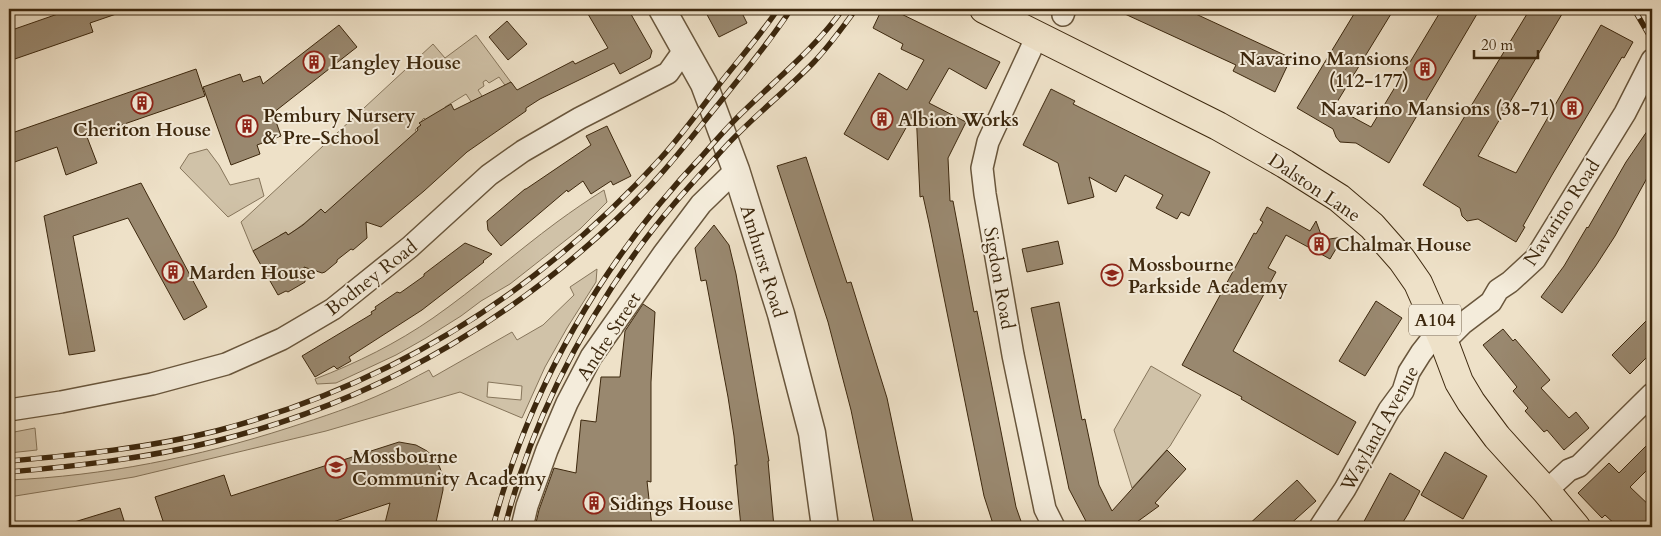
<svg xmlns="http://www.w3.org/2000/svg" width="1661" height="536" viewBox="0 0 1661 536" font-family="Cardo,serif">
	<style>
		.green { fill: #d0c2a8; stroke: #86755b; fill-rule: evenodd }
		.building { fill: #99886f; stroke: #3d280e }
		.lines { fill: none; stroke-linecap: round; stroke-linejoin: round }
		.minor-casing { stroke: #69563c; stroke-width: 24 }
		.tertiary-casing { stroke: #69563c; stroke-width: 29 }
		.primary-casing { stroke: #3d280e; stroke-width: 30 }
		.minor { stroke: #f4ecdb; stroke-width: 21 }
		.tertiary { stroke: #f4ecdb; stroke-width: 26 }
		.primary { stroke: #eee1c8; stroke-width: 28 }
		.rail-casing { stroke: #3d280e; stroke-width: 5.5 }
		.rail { stroke: #f4ecdb; stroke-width: 4; stroke-dasharray: 11; stroke-linecap: butt }
		.labels { text-anchor: middle; stroke-width: 4; stroke-linejoin: round; paint-order: stroke }
		.shield { fill: #f4ecdb; stroke: #74634c; stroke-width: 1 }
		.shield-label { font-size: 18px; font-weight: bold; fill: #3d280e }
		.poi-label { font-size: 19px; font-weight: bold; fill: #3d280e; stroke: #f4ecdb; text-anchor: start }
		.street-label { font-size: 19px; fill: #3d280e; stroke: #f4ecdb }
	</style>
	<rect width="100%" height="100%" fill="#eee1c8"/>
	<filter id="stains"><feTurbulence type="fractalNoise" baseFrequency=".004" numOctaves="4"/><feColorMatrix values="0 0 0 0 .2 0 0 0 0 .09 0 0 0 0 .02 0 0 0 .5 -.17"/></filter>
	<radialGradient id="worn" r=".72"><stop offset=".6" stop-color="#630" stop-opacity="0"/><stop offset="1" stop-color="#630" stop-opacity=".3"/></radialGradient>
	<path class="green" d="M476,35L513,85L507,88L499,77L489,83L486,80L483,82L484,86L478,90L486,102L476,109L466,94L445,107L456,122L427,121L424,118L422,120V121L420,123L421,125L415,130L427,145L336,225L321,209C310,219 300,227 288,235L286,232L280,235L282,238L258,253L256,249L253,251L241,222L433,44L445,58Z
		M207,149L219,165L230,185L259,178L264,196L228,217L180,168L189,154Z
		M604,190L607,202L580,229L510,284L481,301L461,316L426,338L396,355L336,383L317,384L315,379C357,363 397,343 433,318C476,288 515,253 557,222C572,211 588,200 604,190Z
		M597,269L596,282L567,328L545,367L522,418L460,392L326,431L134,477L9,497V480C104,476 198,457 288,428C322,417 356,406 388,391C402,385 415,377 429,370L433,377L512,332L517,340L543,325L574,295L570,287ZM488,382L522,386L521,400L487,397Z
		M1151,366L1201,395L1170,446L1132,488L1114,430Z
		M35,428L37,450L9,453V433Z"/>
	<path class="building" d="M72,9H122V12L90,23L93,32L9,61V31Z
		M585,9H628L652,51L650,58L620,74L614,63L540,99L526,108V111L467,152L424,191L381,227L366,222L367,238L353,250L351,249L337,260V262L325,272L322,273L304,267L305,282L288,292L286,291L278,295L253,251L286,232L288,235L303,225L321,209L325,213L418,130L417,128L421,125L419,123L451,104L454,110L511,82L517,90L573,61L575,64L608,48Z
		M704,9H740L747,23L719,37Z
		M882,9H891L1000,62L986,89L949,68L929,103L966,122L948,158L950,201H953L974,312L977,311L1016,507L1023,527H994L984,496L929,223L923,196L920,197L916,110L888,160L844,134L879,73L907,90L924,60L901,49L903,44L873,28Z
		M1114,9H1185L1291,58L1275,92L1233,71L1236,65Z
		M1357,9H1394L1334,107L1371,127L1442,9H1480L1389,163L1356,143L1340,142L1336,137L1333,129L1297,108Z
		M1530,9H1565L1478,156L1516,173L1601,25L1633,42L1624,58L1622,57L1552,175L1523,226L1525,227L1516,242L1478,219L1467,221L1462,216L1460,208L1423,185Z
		M507,21L527,44L508,60L489,37Z
		M339,25L357,47L273,113L281,136L257,145L260,154L231,165L203,87L240,74L243,82L260,76L263,84Z
		M196,69L205,96L87,137L97,163L66,175L57,147L9,164V134Z
		M1051,89L1075,101L1073,104L1210,172L1189,216L1181,212L1177,219L1156,208L1163,195L1125,175L1116,192L1089,177L1094,197L1068,204L1058,163L1023,145Z
		M1652,124V169L1615,236L1595,267L1562,313L1541,297L1564,266L1587,227L1588,228L1626,162Z
		M607,126L631,176L613,185L611,181L591,194L583,181L568,192L567,190L501,246L488,230L487,221L525,189H526L591,145L586,136Z
		M806,157L847,283L851,282L887,398L914,527H875L851,410L828,322L777,166Z
		M141,183L207,307L184,320L128,218L73,236L95,351L69,355L44,216Z
		M1267,207L1310,231L1316,221L1323,240L1343,237L1330,259L1286,235L1268,268L1276,272L1233,351L1356,422L1338,455L1241,399L1242,397L1182,365L1254,233L1256,234L1263,222L1260,220Z
		M714,225L729,245L736,274L769,461H768L774,527H741L735,465H737L734,436L728,397L706,280L701,281L695,248Z
		M1058,241L1063,264L1027,272L1022,249Z
		M465,243L492,254L483,261L484,262L422,310L349,357L351,361L337,369L334,366L315,377L302,356L372,314L371,312L376,309L375,307L397,292L400,293L424,276V274Z
		M1376,301L1402,318L1365,376L1339,361Z
		M1059,302L1082,420L1085,419L1099,485L1112,511L1167,450L1186,469L1155,503L1159,506L1130,527H1089L1069,489L1031,308Z
		M643,304L655,312L651,382V482L647,481L652,527H535L539,510L554,468L576,473L581,420L596,422L601,377H620L625,331Z
		M1652,315V352L1630,374L1612,355Z
		M1503,329L1513,341L1515,339L1550,380L1541,388L1569,418L1576,412L1589,428L1564,450L1547,430L1544,432L1525,411L1528,408L1513,391L1517,387L1483,345Z
		M1652,440V465L1630,487L1652,508V527H1618L1605,515L1602,518L1578,493L1609,463L1619,473Z
		M399,442L416,445L427,451L435,458L440,468L443,477V490L435,527H384L390,503L318,527H165L155,497L224,475L231,496Z
		M1445,452L1487,476L1463,519L1421,495Z
		M1390,473L1420,491L1408,514L1400,527H1361Z
		M1297,480L1316,501L1287,527H1246Z
		M120,508L126,527H72L71,523Z"/>
	<g class="lines">
		<g class="minor-casing">
			<path id="minor" d="M1063,15L1065,9
				M1037,36L988,142L982,168L985,194L1013,355L1045,509L1054,527
				M1444,342L1462,324L1491,302L1498,290L1510,282L1535,259L1625,113L1652,60
				M9,410L61,402L152,384L226,364L282,339L333,309L410,247L489,175L523,151L580,118L668,73L685,49
				M1546,491L1569,470L1579,466L1652,394
				M522,527L527,506L547,450L567,403L591,357L664,253L701,204L736,170
				M1320,527L1345,489L1389,410L1403,391L1409,372L1421,353L1439,330"/>
		</g>
		<g class="tertiary-casing">
			<path id="tertiary" d="M662,9L704,84L736,170L781,314L812,433L825,527"/>
		</g>
		<g class="primary-casing">
			<path id="primary" d="M984,9L1218,126L1285,164L1339,198L1372,226L1402,260L1418,283L1444,342L1459,382L1471,402L1497,437L1546,491L1576,527"/>
		</g>
		<use href="#minor" class="minor"/>
		<use href="#tertiary" class="tertiary"/>
		<use href="#primary" class="primary"/>
		<g class="rail-casing">
			<path id="rail" d="M1634,9L1652,40
				M1646,9L1652,19
				M9,461C78,455 149,448 216,431C392,385 538,293 660,159C681,136 699,111 718,86C738,60 760,36 778,9
				M9,472C78,466 148,458 216,441C383,400 530,311 649,187C673,162 694,134 716,107C742,75 769,43 791,9
				M493,527C529,388 603,260 702,156C716,140 730,124 746,109C780,76 815,48 843,9
				M505,527C529,429 577,334 636,252C663,214 695,180 726,146C754,116 786,91 814,62C829,46 843,27 856,9"/>
		</g>
		<use href="#rail" class="rail"/>
	</g>
	<defs>
		<g id="building-ring" transform="scale(1.125)"><circle r="9.5" fill="#f4ecdb" stroke="#8f2418" stroke-width="1.5"/><path d="M-4-6H4V6H1V3H-1V6H-4ZM-2.5-4.3h1.7v1.8h-1.7ZM.8-4.3h1.7v1.8H.8ZM-2.5-1h1.7V.8h-1.7ZM.8-1h1.7V.8H.8Z" fill="#8f2418"/></g>
		<g id="school-ring" transform="scale(1.125)"><circle r="9.5" fill="#f4ecdb" stroke="#8f2418" stroke-width="1.5"/><path d="M0-5L7-2L0 1L-7-2ZM-4 1L0 2.5L4 1V4Q0 6-4 4Z" fill="#8f2418"/></g>
	</defs>
	<g fill-rule="evenodd">
		<use href="#building-ring" x="314" y="62"/>
		<use href="#building-ring" x="1425" y="69"/>
		<use href="#building-ring" x="142" y="103"/>
		<use href="#building-ring" x="1572" y="108"/>
		<use href="#building-ring" x="882" y="119"/>
		<use href="#building-ring" x="247" y="126"/>
		<use href="#building-ring" x="1319" y="244"/>
		<use href="#building-ring" x="173" y="272"/>
		<use href="#school-ring" x="1112" y="275"/>
		<use href="#school-ring" x="336" y="467"/>
		<use href="#building-ring" x="594" y="503"/>
	</g>
	<g class="labels">
		<rect class="shield" x="1409" y="304.5" width="52" height="31" rx="4"/>
		<g class="shield-label">
			<text x="1435" y="326">A104</text>
		</g>
		<g class="poi-label">
			<text x="1409" y="65" text-anchor="end">Navarino Mansions<tspan x="1409" dy="22">(112-177)</tspan></text>
			<text x="330" y="69">Langley House</text>
			<text x="1556" y="115" text-anchor="end">Navarino Mansions (38-71)</text>
			<text x="263" y="122">Pembury Nursery<tspan x="263" dy="22">&amp; Pre-School</tspan></text>
			<text x="898" y="126">Albion Works</text>
			<text x="142" y="136" text-anchor="middle">Cheriton House</text>
			<text x="1335" y="251">Chalmar House</text>
			<text x="1128" y="271">Mossbourne<tspan x="1128" dy="22">Parkside Academy</tspan></text>
			<text x="189" y="279">Marden House</text>
			<text x="352" y="463">Mossbourne<tspan x="352" dy="22">Community Academy</tspan></text>
			<text x="610" y="510">Sidings House</text>
		</g>
		<g class="street-label">
			<text transform="translate(1315 187) rotate(34)" y="7">Dalston Lane</text>
			<text transform="translate(1561 212) rotate(-57)" y="7">Navarino Road</text>
			<text transform="translate(764 261) rotate(73)" y="7">Amhurst Road</text>
			<text transform="translate(371 277) rotate(-38)" y="7">Bodney Road</text>
			<text transform="translate(1000 278) rotate(80)" y="7">Sigdon Road</text>
			<text transform="translate(608 336) rotate(-57)" y="7">Andre Street</text>
			<text transform="translate(1379 428) rotate(-61)" y="7">Wayland Avenue</text>
		</g>
	</g>
	<rect width="1661" height="536" fill="none" stroke="#eee1c8" stroke-width="30"/>
	<rect x="10" y="10" width="1641" height="516" fill="none" stroke="#3d280e" stroke-width="2.5"/>
	<rect x="15" y="15" width="1631" height="506" fill="none" stroke="#3d280e"/>
	<path d="M1474 50v8h64v-8" fill="none" stroke="#3d280e" stroke-width="2.5"/>
	<text x="1481" y="50" font-size="15" fill="#3d280e" stroke="#f4ecdb" stroke-width="4" paint-order="stroke">20 m</text>
	<rect width="100%" height="100%" filter="url(#stains)"/>
	<rect width="100%" height="100%" fill="url(#worn)"/>
</svg>
